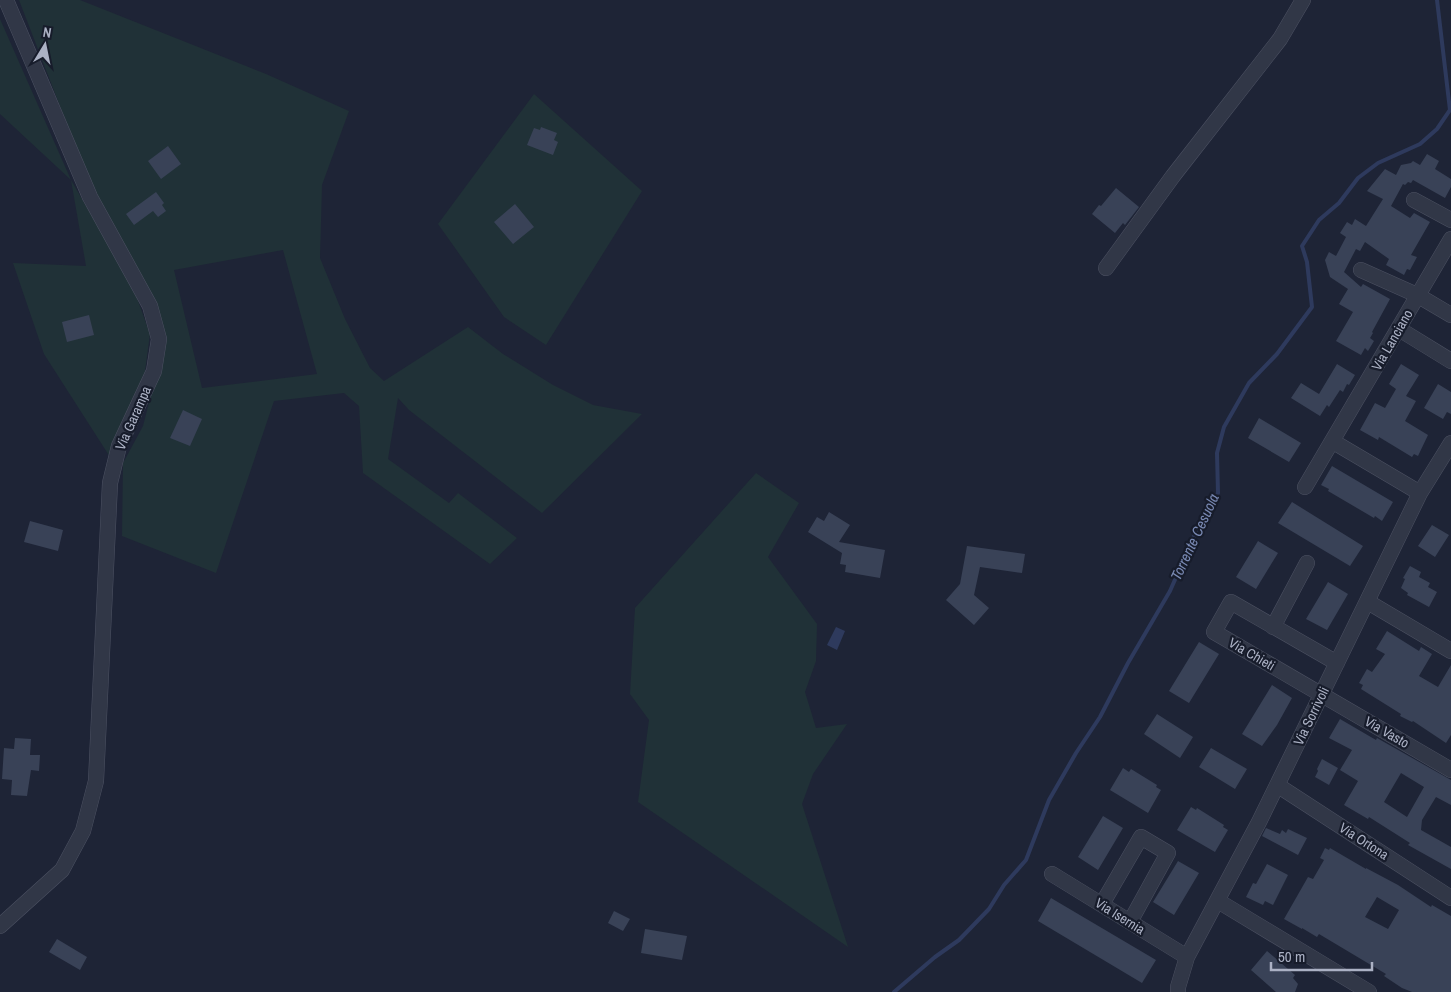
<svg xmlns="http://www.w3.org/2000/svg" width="1451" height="992" viewBox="0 0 1451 992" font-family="'Archivo Narrow',sans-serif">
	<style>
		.green { fill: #203137; fill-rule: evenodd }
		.water { fill: #2e3a5d }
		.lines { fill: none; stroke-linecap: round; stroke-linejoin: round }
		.stream { stroke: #2e3a5d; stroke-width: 4 }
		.building { fill: #394257; fill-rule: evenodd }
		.minor-casing { stroke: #4c5162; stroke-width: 16 }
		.minor { stroke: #313747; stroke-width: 15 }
		.labels { text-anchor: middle; stroke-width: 4.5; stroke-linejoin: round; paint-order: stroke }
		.street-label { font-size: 14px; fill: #abb1c4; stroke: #171c2b }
		.water-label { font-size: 15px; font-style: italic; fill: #7989b3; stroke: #171c2b }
	</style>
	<rect width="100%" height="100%" fill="#1e2436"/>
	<path class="green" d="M19,0H80L266,74L349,111L322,185L320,258L345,319L370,368L384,381L468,327L503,354L553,385L593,405L642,414L542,513L409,410L398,398L388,459L449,503L458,493L517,538L490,564L363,473L359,406L344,393L274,401L216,573L122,536L123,463L143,426L166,337L95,197ZM283,250L317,374L202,388L174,270Z
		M0,19L71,180L133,287L150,334L145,371L110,457L44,354L13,263L86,266L71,180L0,114Z
		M534,94L642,191L546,345L504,317L438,224Z
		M756,473L799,503L768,557L817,624L816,661L805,692L816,728L847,724L813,774L802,804L848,947L638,802L649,720L630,694L635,608Z"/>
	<path class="water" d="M836,627L845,631L837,650L827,645Z"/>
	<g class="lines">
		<path class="stream" d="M894,992L935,957L959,940L989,909L1004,885L1026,860L1049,800L1076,753L1100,717L1128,663L1170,591L1199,525L1218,493L1217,453L1224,427L1249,383L1277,354L1312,307L1307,262L1302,246L1319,220L1339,203L1358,178L1378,163L1420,144L1437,129L1450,110L1437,0"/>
	</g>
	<path class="building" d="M541,127L557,133L554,140L558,142L553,155L527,145L534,128L540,130Z
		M168,146L181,164L161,179L148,161Z
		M1427,154L1439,161L1435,169L1451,179V187L1445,198L1413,180L1411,183L1408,182L1405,185L1403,184L1391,206L1410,218L1414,213L1430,222L1411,255L1417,257L1410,270L1407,269L1404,275L1386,265L1389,259L1365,242L1360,251L1356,249L1344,272L1361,287L1363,284L1390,299L1372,332L1373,333L1370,338L1374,341L1368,351L1365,348L1361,355L1336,341L1353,312L1339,304L1348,289L1330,277L1325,260L1329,252L1336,256L1346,237L1340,233L1347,222L1352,225L1355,219L1366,226L1383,199L1367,191L1385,169L1396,175L1401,165L1411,163L1413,161L1420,165Z
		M1116,188L1139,207L1125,225L1123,223L1115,233L1092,214L1099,205L1101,206Z
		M156,192L164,203L162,205L166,211L158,217L153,211L134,225L126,214Z
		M515,204L534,227L513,244L494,222Z
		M89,315L94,335L67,342L62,322Z
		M1337,364L1355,375L1349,385L1347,384L1343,392L1340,390L1329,407L1327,405L1320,416L1291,398L1301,383L1319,394Z
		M1401,364L1419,375L1406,396L1416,401L1405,421L1428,435L1418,456L1414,454L1412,457L1379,437L1378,440L1360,430L1375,403L1385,408L1396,389L1389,384Z
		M1438,384L1451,392V414L1447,412L1443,419L1424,408Z
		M183,410L202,419L190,446L170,438Z
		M1259,418L1301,443L1289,462L1248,438Z
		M1332,466L1393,502L1382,521L1375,516L1374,518L1328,491L1329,489L1321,485Z
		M1292,502L1363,546L1350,566L1278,523Z
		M829,512L850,525L839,542L885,550L880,578L845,572L846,565L840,564L842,553L808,532L817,517L824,521Z
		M30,521L63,530L58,551L24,542Z
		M1432,525L1449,535L1435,557L1418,546Z
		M1258,541L1278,553L1256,589L1236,577Z
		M967,546L1025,554L1022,573L980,567L974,595L989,608L974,625L946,600L960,584Z
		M1410,566L1421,572L1419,577L1430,583L1428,587L1437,592L1429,607L1407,595L1408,593L1401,588L1405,579L1403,578Z
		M1328,582L1348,594L1327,630L1306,619Z
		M1387,631L1419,651L1421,647L1432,654L1419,676L1438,687L1451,665V735L1446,743L1413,721L1412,722L1400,716L1401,714L1361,689L1363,685L1359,683L1367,669L1372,672L1385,654L1376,649Z
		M1199,642L1219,654L1189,703L1169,691Z
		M1272,685L1292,698L1277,725L1262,746L1242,734Z
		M1157,714L1193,737L1180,758L1144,734Z
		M1340,719L1376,740L1377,738L1451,780V805L1436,797L1422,820L1421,830L1451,847V869L1408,845L1410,843L1369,817L1368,819L1344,805L1358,781L1340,770L1352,750L1329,738ZM1401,773L1424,787L1407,817L1384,802Z
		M15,738L31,739L30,755H40L39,771L31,770L27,796L11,795L12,780L2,779L4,748L14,749Z
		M1211,748L1247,769L1235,789L1199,767Z
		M1322,759L1338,768L1329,785L1315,777L1318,771L1317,769Z
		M1123,768L1129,772L1131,769L1157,785L1156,787L1161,790L1148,813L1110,790Z
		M1191,807L1196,810L1197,808L1224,825L1223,827L1228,830L1215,852L1177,830Z
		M1103,816L1123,828L1098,870L1078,857Z
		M1266,828L1280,834L1282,830L1286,833L1288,829L1307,838L1298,855L1262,836Z
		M1325,848L1329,850L1330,848L1366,869V868L1398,885L1431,907L1432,905L1451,916V992H1412L1402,988L1384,976L1386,974L1319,934L1317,937L1302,928V929L1284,919L1308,877L1313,879L1324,860L1320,858ZM1377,897L1399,910L1388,929L1365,917Z
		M1178,861L1199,873L1174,915L1153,902Z
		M1267,864L1288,875L1273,905L1265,901L1263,905L1246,897L1253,883L1256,884Z
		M1051,898L1156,960L1142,983L1038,921Z
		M614,911L630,919L623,931L608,923Z
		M645,929L687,936L682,960L641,953Z
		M57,939L87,957L80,970L49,952Z
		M1267,951L1295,975L1293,978L1298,984L1295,992H1276L1251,970Z"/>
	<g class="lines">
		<g class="minor-casing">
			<path id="minor" d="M1414,200L1451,220
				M1106,268L1173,176L1280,39L1303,0
				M1361,270L1417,295L1451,315
				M1399,329L1451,361
				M1332,441L1420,493
				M1305,487L1451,239
				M1368,602L1451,651
				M1273,627L1307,563
				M1337,663L1231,602L1214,632L1451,770
				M1277,785L1451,898
				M1052,874L1187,957
				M1218,901L1369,992
				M1102,904L1141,837L1168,853L1130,922
				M0,926L62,870L83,831L96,781L110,483L119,446L154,371L159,339L150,306L90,197L6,0
				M1178,992V987L1187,957L1259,822L1420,493L1451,443"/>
		</g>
		<use href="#minor" class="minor"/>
	</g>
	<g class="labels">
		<g class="street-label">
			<text transform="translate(1392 340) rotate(-60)" y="5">Via Lanciano</text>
			<text transform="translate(133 418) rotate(-66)" y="5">Via Garampa</text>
			<text transform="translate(1252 654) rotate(30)" y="5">Via Chieti</text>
			<text transform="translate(1311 716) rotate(-64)" y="5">Via Sorrivoli</text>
			<text transform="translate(1387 732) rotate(30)" y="5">Via Vasto</text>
			<text transform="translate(1364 841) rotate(33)" y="5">Via Ortona</text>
			<text transform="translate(1120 916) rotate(32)" y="5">Via Isernia</text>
		</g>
		<g class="water-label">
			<text transform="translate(1195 537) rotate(-65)" y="5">Torrente Cesuola</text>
		</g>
	</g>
	<g transform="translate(45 45) rotate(10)" stroke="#171c2b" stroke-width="4" paint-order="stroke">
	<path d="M0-4L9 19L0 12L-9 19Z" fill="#abb1c4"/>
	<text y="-8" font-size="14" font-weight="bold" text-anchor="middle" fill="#abb1c4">N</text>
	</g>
	<path d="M1271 962v8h101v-8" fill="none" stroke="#abb1c4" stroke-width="2.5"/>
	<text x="1278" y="962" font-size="15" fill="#abb1c4" stroke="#171c2b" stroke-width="4" paint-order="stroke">50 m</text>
</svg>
